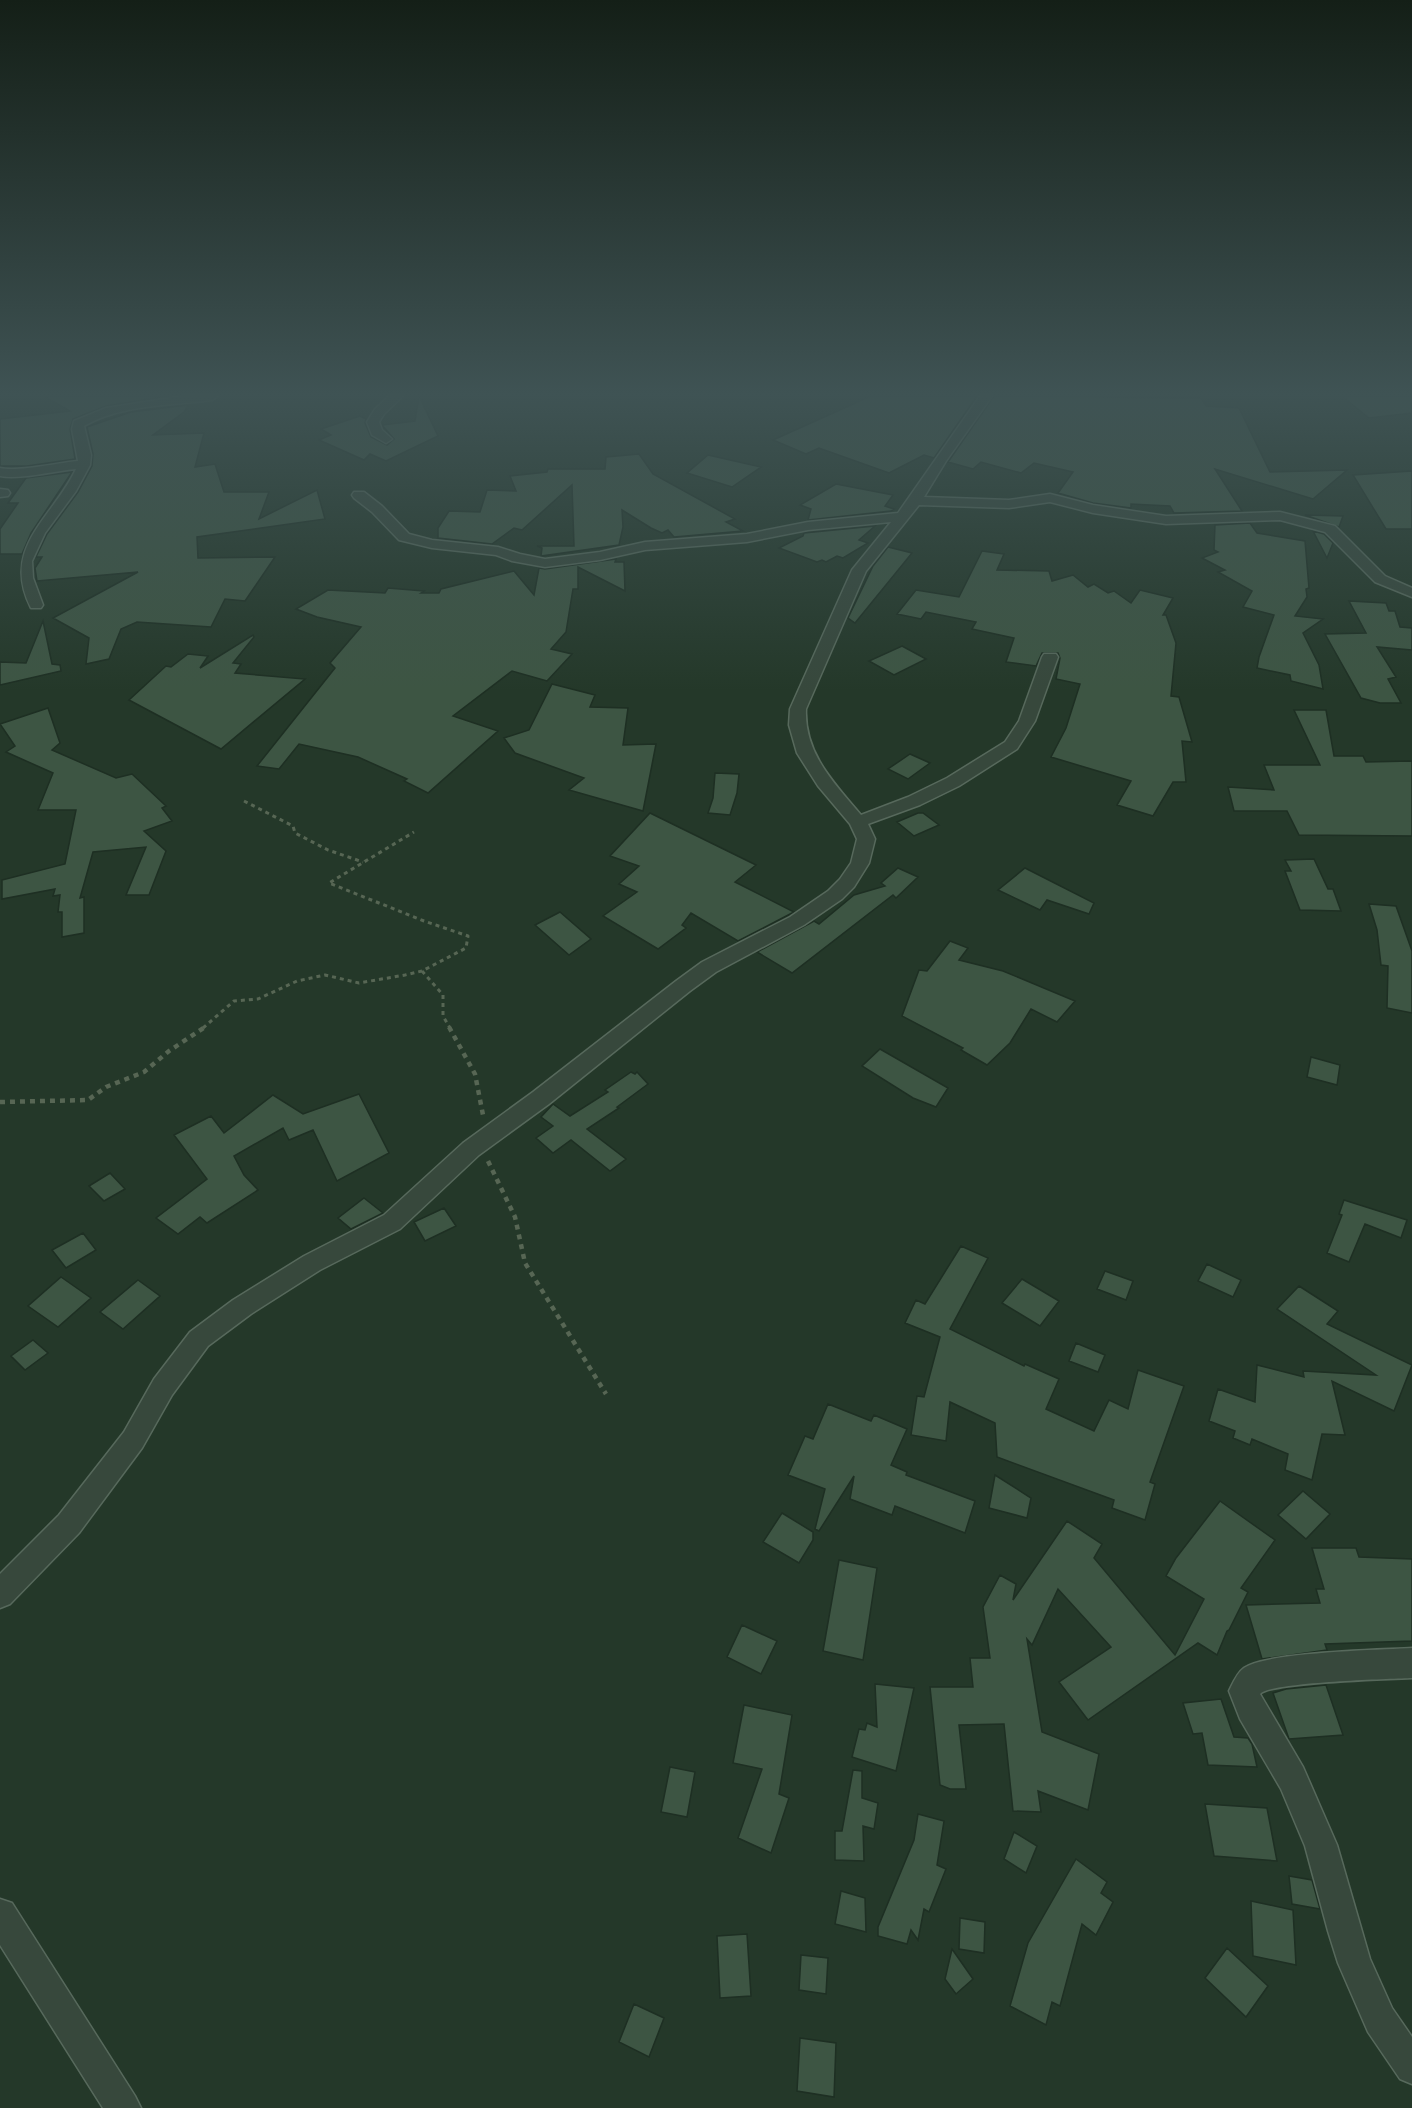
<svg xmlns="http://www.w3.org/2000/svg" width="1412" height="2108" viewBox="0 0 1412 2108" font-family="'PT Sans Narrow',sans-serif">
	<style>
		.building { fill: #3d5543; stroke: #1e2f23; stroke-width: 1.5 }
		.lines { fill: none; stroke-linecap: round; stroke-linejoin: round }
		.minor-casing { stroke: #57695c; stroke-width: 3 }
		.path-far1 { stroke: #576654; stroke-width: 3; stroke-dasharray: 4 4; stroke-linecap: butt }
		.path { stroke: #576654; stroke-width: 4.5; stroke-dasharray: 5 5; stroke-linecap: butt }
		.minor { fill: #37483c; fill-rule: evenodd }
	</style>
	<rect width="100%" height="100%" fill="#243829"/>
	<path class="building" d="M44,396H167L106,406L73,419L70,429L75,459L27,466H0V419L70,411Z
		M419,396L438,436L386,461L370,454L364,460L319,440L331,435L321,429L360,416L366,419L365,423L371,437L387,445L394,439L382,425L415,421Z
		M871,396H977L934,458L924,455L889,473L819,448L806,454L773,440Z
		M994,396L1201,398L1206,406L1239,408L1270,472L1347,470L1313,499L1215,469L1242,511L1174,513L1170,506L1131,504V508L1093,503L1058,493L1073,472L1034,463L1021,473L981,462L973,469L948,462Z
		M1342,396H1412V413L1369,418Z
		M188,405L184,412L153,435L204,433L195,467L215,464L224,492H269L259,519L317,490L325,519L197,537L198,558L275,557L245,601L225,599L211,627L137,622L121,629L109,659L86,664L89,638L53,618L138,572L37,581L35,568L42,557H36L47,534L78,492L92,466L93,454L87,427L131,412Z
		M639,454L653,474L735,519L726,522L743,531L674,537L668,530L662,533L651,528L622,510L623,527L619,545L541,556L542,548L537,546H574L572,485L522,530L514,528L492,544L438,538V528L449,511L480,512L487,490L516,491L510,476L547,472L548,469H605L606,457Z
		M708,455L761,467L732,487L687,473Z
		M1412,471V529H1386L1353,475Z
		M72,472L31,533L22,554H0V529L18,503H8L26,478Z
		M836,484L893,495L885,506L894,509L891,511L808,520L811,509L800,505Z
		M1305,515L1343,516L1339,527Z
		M1250,523L1257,533L1305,541L1309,588L1306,589L1307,597L1295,616L1323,619L1303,633L1319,665L1323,689L1291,681L1290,675L1257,668L1259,657L1274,615L1243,607L1252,591L1218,572L1225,570L1202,558L1218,552L1214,550L1215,525Z
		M875,526L859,540L868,543L843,558L837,556L826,562L822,560L817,562L779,548L803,536L804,533Z
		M1313,531L1324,534L1333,543L1327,558Z
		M888,547L912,553L855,623L848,618L873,566Z
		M982,551L1004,554L997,570L1049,571L1052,581L1073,575L1088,587L1094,584L1108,593L1114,591L1131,603L1140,590L1173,598L1163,615H1166L1176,643L1171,696L1179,697L1192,742L1182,741L1186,782H1173L1153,816L1117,805L1131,781L1051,757L1066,728L1080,684L1056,679L1060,658L1058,653H1042L1036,666L1006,662L1014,638L972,629L976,622L926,612L921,619L897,614L916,590L959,597Z
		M616,559L615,562H624L625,591L578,567V589H573L566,632L551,649L572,654L547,681L512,671L453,716L498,731L428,793L404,781L407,779L358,757L299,744L279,769L257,766L335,668L330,663L361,627L317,617L296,609L328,590L385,593L388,588L424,591L421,593H439L441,589L514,571L534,595L539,568L545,569Z
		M1349,601L1386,603L1389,611H1395L1400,627L1412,628V650L1377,647L1396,677L1388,679L1401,703H1380L1361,698L1325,634L1366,633Z
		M43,621L52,664L60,665L61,671L0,685V662L26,663Z
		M253,635L254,637L233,663L241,664L235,673L305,679L221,749L129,700L166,666L171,667L188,654L208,656L200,668Z
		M902,646L926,659L894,675L869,661Z
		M552,684L595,695L590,707L628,708L623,745L656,744L643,811L569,790L584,778L515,753L504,738L529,730Z
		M48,708L60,743L52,750L116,778L132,774L166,806L162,808L172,821L144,831L166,851L149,895H126L146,847L93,852L80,898L84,897V933L62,937V912H58L60,895L53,896L55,889L2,899V880L65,864L76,810H38L53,773L6,752L15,746L0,724Z
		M1294,710H1326L1334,756H1363L1366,762L1412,761V836L1299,835L1287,811H1234L1228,787L1274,790L1264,765H1320Z
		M910,754L930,763L908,779L888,769Z
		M715,773L739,774L737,793L730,815L708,813L713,798Z
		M650,813L756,865L735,882L794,912L738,941L691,913L682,925L686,928L658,949L603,916L637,892L619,884L639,866L610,856Z
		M918,813H923L939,825L914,836L897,822Z
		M1314,859L1328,889H1333L1341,911L1300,910L1285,871H1291L1285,860Z
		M898,868L918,877L896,898L893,895L792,973L757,952L814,921L819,924L854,895L885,886L881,883Z
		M1025,868L1094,903L1089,914L1047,900L1040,910L998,890Z
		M1369,904L1396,906L1412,951V1013L1387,1008L1388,966L1381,965L1377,930Z
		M560,912L591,939L569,955L535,925Z
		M950,941L968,948L959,960L1003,971L1075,1001L1057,1022L1031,1009L1010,1043L987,1065L961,1050L963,1048L902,1016L919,970L927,971Z
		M880,1049L948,1088L936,1107L913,1098L862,1066Z
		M1311,1057L1340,1065L1337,1085L1307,1077Z
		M631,1072L635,1074L637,1072L648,1084L617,1107L619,1108L587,1129L626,1159L610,1171L571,1140L553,1153L536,1138L553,1126L541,1117L553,1104L570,1116L608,1092L605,1090Z
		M359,1094L389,1153L337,1181L313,1130L289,1140L283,1128L234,1156L244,1175L258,1190L207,1223L200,1217L178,1234L156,1218L207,1179L174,1135L211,1116L224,1133L273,1095L303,1114Z
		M110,1173L125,1189L104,1201L89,1186Z
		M364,1198L383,1213L351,1229L338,1218Z
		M1344,1200L1407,1220L1401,1238L1365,1224L1349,1262L1327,1253L1342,1215L1339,1214Z
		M444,1208L456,1226L425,1241L414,1222Z
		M83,1233L96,1250L66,1268L52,1250Z
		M961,1246L988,1258L950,1329L1024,1366L1025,1364L1059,1379L1046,1409L1094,1431L1109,1400L1128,1409L1138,1370L1184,1386L1150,1482L1155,1484L1145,1520L1112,1508L1114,1500L997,1457L995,1423L950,1402L946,1441L911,1435L917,1396L924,1397L940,1337L905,1323L916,1300L925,1304Z
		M1207,1264L1241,1280L1233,1297L1198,1281Z
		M1105,1271L1133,1281L1126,1300L1097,1289Z
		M61,1277L91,1298L58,1327L28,1306Z
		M1022,1279L1059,1301L1040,1326L1002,1303Z
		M138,1280L160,1296L123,1329L100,1312Z
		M1299,1286L1338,1311L1327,1324L1412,1365L1394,1411L1332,1381L1345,1435L1322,1434L1312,1480L1285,1470L1288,1454L1252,1439L1250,1445L1233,1438L1235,1431L1209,1421L1218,1389L1255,1402L1257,1365L1304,1377L1303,1371L1376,1375L1277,1309Z
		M33,1340L48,1353L25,1370L11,1356Z
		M1076,1343L1105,1355L1098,1372L1069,1361Z
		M828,1404L871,1421L874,1415L907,1429L891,1465L907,1472L906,1475L975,1501L965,1533L895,1506L892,1515L850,1499L854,1476L819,1531L815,1529L825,1489L788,1475L805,1436L813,1439Z
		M995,1475L1031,1498L1027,1518L989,1508Z
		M1303,1491L1330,1514L1306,1539L1278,1515Z
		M1220,1501L1275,1540L1241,1588L1248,1592L1229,1630L1227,1631L1217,1655L1198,1643L1088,1720L1059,1682L1111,1647L1058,1589L1032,1645L1027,1639L1042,1732L1099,1754L1088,1810L1038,1791L1041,1812L1013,1811L1004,1724L959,1725L966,1789H950L940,1785L930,1687H973L970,1658H990L983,1607L1000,1575L1016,1584L1013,1600L1067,1521L1102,1544L1094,1558L1175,1655L1204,1599L1166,1576L1176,1558Z
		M782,1513L813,1532V1540L799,1563L763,1542Z
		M1312,1548H1356L1359,1557L1412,1559V1641L1325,1644L1327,1650L1262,1659L1246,1605L1320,1603L1316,1589H1324Z
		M839,1560L877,1568L863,1660L823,1651Z
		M742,1625L777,1641L761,1674L727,1657Z
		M875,1684L914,1688L896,1771L852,1757L859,1729L865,1730L867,1723L877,1727Z
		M1326,1685L1343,1735L1289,1739L1273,1693L1286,1689Z
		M1221,1699L1234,1737L1248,1738L1252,1744L1257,1767L1208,1765L1202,1733L1193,1734L1183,1703Z
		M744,1705L792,1715L779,1794L789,1798L771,1853L738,1838L762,1769L733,1763Z
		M670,1767L695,1772L687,1817L661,1812Z
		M853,1770L862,1771V1798L878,1803L874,1829L863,1826L864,1861L835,1860V1831H842Z
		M1205,1804L1267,1808L1277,1861L1214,1856Z
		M918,1814L944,1821L937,1865L946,1869L929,1912L924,1909L918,1940L911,1930L907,1944L878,1936V1927L914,1840Z
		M1014,1832L1037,1846L1026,1873L1004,1859Z
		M1076,1859L1107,1882L1101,1893L1113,1902L1096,1935L1082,1924L1060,2006L1052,2002L1046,2025L1010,2006L1028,1943Z
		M1289,1876L1312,1880L1320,1909L1292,1904Z
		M841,1891L865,1898L866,1932L835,1924Z
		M1251,1901L1293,1910L1296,1965L1253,1956Z
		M960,1918L985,1922L984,1953L959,1949Z
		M747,1934L751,1996L720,1998L717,1936Z
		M1227,1948L1268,1986L1246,2017L1205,1978Z
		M952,1949L973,1979L956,1994L945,1979Z
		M801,1955L828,1958L826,1994L799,1990Z
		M634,2004L664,2018L649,2057L619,2042Z
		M800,2038L836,2043L834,2097L797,2091Z"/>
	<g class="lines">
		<g class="minor-casing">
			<path id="minor" d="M184,396H218L212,400C170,406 122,404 84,426L91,455L90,465L76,491L45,533L32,561L33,578L43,605L41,608H31C0,547 53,518 76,469C54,471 19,480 0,476V468C18,472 57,463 78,461L72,429L74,421L106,408Z
				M389,396H403L384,414L379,422L382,430L392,439L386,443L372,435L367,422L375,409Z
				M980,396H992L946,461L924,497L1009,500L1050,494L1093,505L1166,516L1280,512L1335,526L1385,576L1412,588V597L1375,582L1325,532L1280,520L1166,524L1093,513L1050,502L1009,508L919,505L866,571L806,709C804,753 834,783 861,815L908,797L947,778L1005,742L1019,721L1042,657L1044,654H1056L1058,657L1035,721L1017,749L959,786L920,805L868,824L875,839L869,863L854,887L842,899L804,925L716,972L690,991L549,1104L479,1155L400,1229L320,1270L251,1314L208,1346L172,1395L142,1448L79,1533L10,1604L0,1608V1574L59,1515L124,1432L154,1379L190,1332L233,1300L304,1256L384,1215L463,1143L533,1092L676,981L702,962L790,917L828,891L840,879L851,863L857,839L850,824L818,786L797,753L789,725L790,709L852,570L891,522L808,530L747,542L645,550L600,560L545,567L512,561L496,555L432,548L399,540L372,512L354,498L352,495L354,492H364L382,506L409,534L432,540L498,547L520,554L545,559L600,552L645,542L747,534L808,522L898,513Z
				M0,489L8,490L10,493L8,496L0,497Z
				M1412,1648V1678C1389,1679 1271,1682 1260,1694L1303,1767L1337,1845L1370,1959L1392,2008L1412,2037V2084L1400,2079L1368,2032L1338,1963L1328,1931L1305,1846L1281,1789L1240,1719L1229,1691C1233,1683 1237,1673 1244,1668C1266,1652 1380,1650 1412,1648Z
				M0,1899L12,1903L135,2096L141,2108H103L0,1945Z"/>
		</g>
		<path class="path-far1" d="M244,801L293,826L295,833L328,850L363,862
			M422,971L443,995V1016L450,1028
			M203,1028L234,1001L258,999L297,981L325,975L359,983L405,975L422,971L466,948L468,936L424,921L329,883L414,832"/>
		<path class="path" d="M449,1027L475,1074L483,1115
			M0,1102L88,1100L106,1087L144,1072L169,1051L205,1027
			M488,1161L515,1217L525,1263L606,1394"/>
		<use href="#minor" class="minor"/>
	</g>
	<linearGradient id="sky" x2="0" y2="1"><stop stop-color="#141f17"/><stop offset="0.57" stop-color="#3f5354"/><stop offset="1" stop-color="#3f5354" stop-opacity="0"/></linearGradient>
	<rect width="1412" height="691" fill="url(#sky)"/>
</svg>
